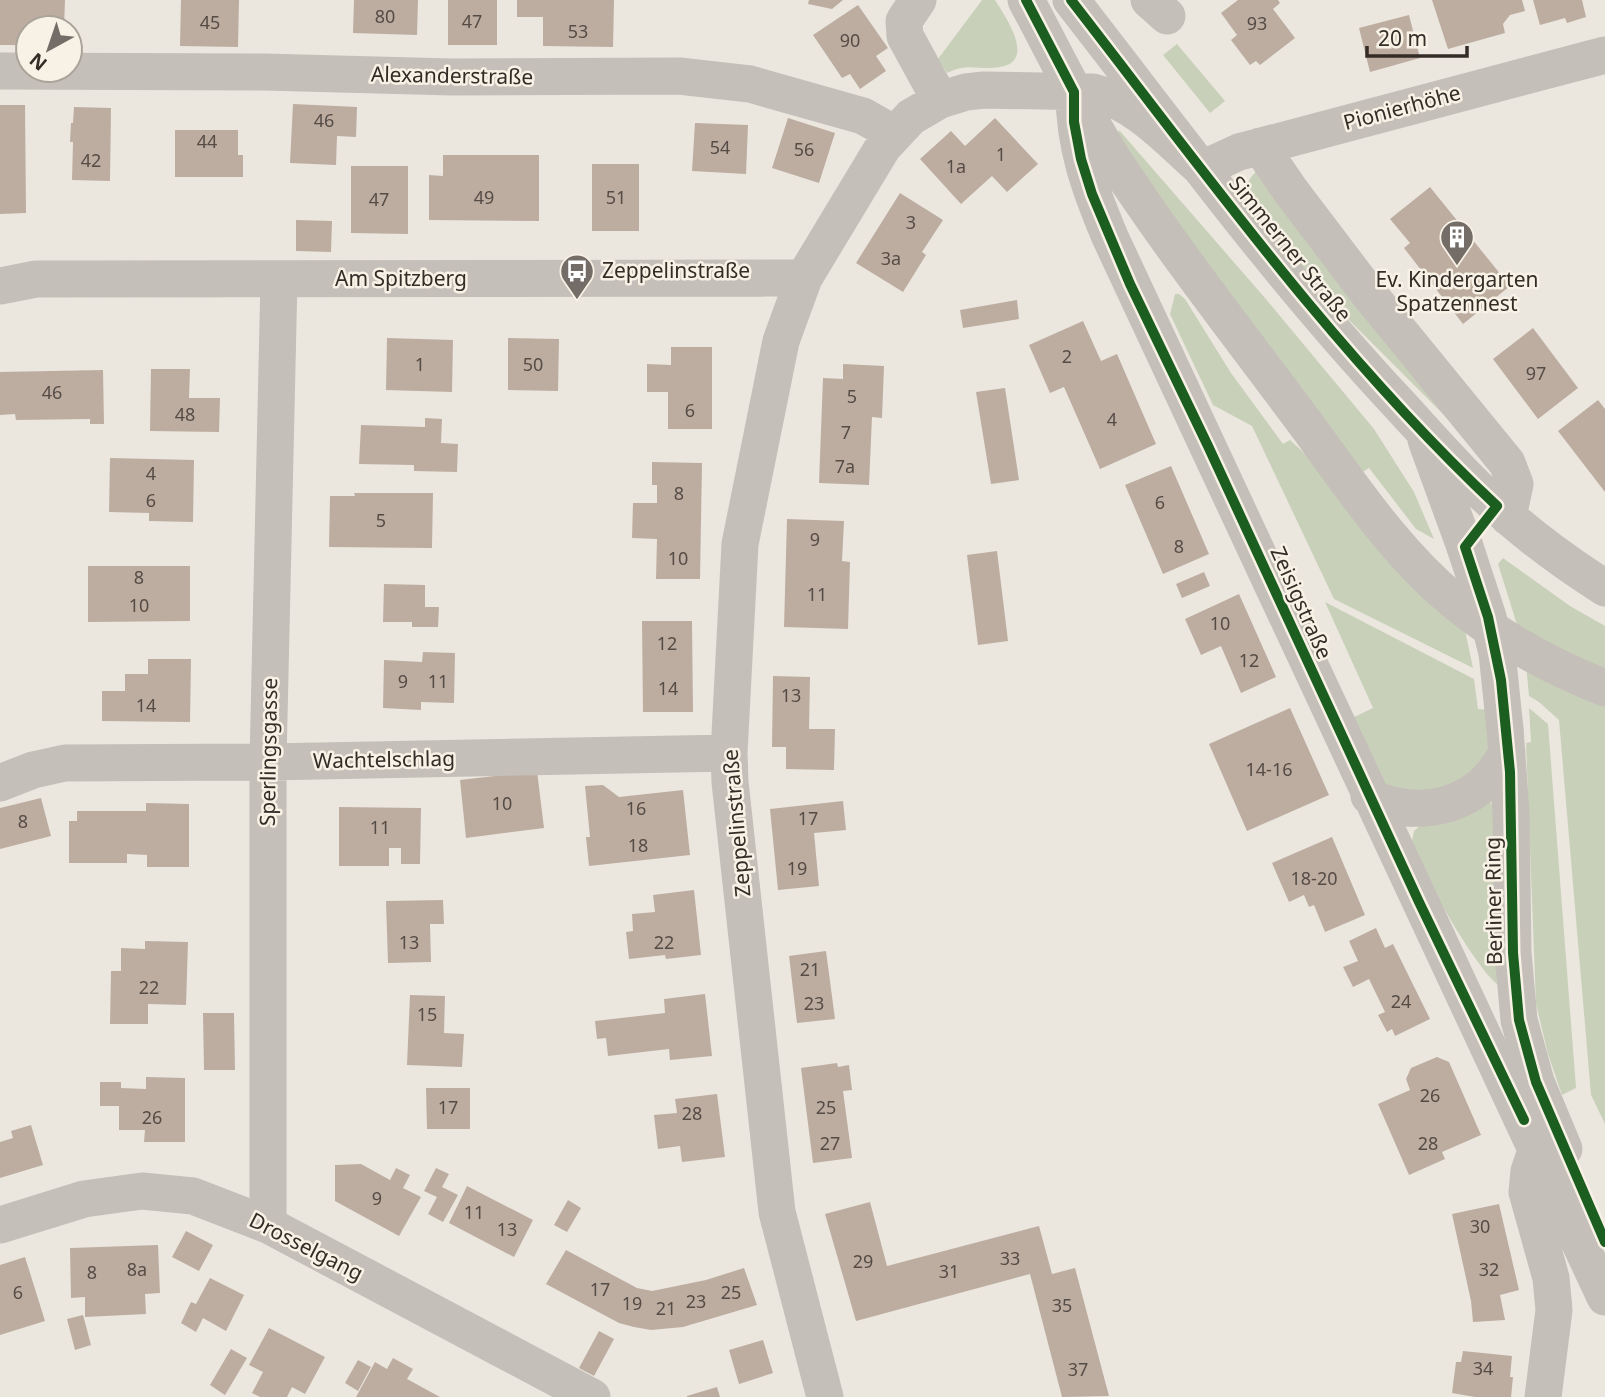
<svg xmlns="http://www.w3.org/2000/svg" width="1605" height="1397" viewBox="0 0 1605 1397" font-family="'Noto Sans',sans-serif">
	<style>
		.green { fill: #c9d0ba }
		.building { fill: #bdada1 }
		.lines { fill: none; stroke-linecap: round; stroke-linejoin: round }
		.minor { stroke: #c4bfb8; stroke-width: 37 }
		.minor-bridge { stroke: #c4bfb8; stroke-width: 37 }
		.cycleway-casing { stroke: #f8f2e6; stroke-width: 15 }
		.cycleway { stroke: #1b5e20; stroke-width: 10 }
		.labels { text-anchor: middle; stroke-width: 5; stroke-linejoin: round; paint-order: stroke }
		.number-label { font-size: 18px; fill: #564c46 }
		.street-label { font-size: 21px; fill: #342c27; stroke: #f8f2e6 }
		.poi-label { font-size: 21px; fill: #342c27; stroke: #f8f2e6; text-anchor: start }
	</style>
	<rect width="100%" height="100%" fill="#ebe7df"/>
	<path class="green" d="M982,0H995C1005,16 1037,61 1000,67C979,71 970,62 947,73L938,59Z
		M1177,44L1225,101L1210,113L1163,55Z
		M1119,130L1265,298L1374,429L1414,492L1434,539L1416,529L1369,468L1363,472L1194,250L1118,133Z
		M1262,167L1467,438L1329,300L1245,199C1246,184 1249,176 1262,167Z
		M1175,294H1179L1185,299L1231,373L1283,444L1290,440L1314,462L1463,621L1473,668L1334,599L1252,426L1213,405L1170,314Z
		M1503,558L1570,606L1605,626V675L1518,628L1498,564Z
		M1325,602L1474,679L1478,709L1491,710L1490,756L1481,772L1440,792L1386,790L1348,720L1373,708Z
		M1526,664L1605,702V1124L1591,1095L1559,720L1539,702L1529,696Z
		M1529,708L1548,724L1576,1088L1562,1095L1548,1054L1536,1004L1526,743L1531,742Z
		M1487,801L1493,804L1501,986C1482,980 1420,870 1413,847C1411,841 1413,837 1414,831L1423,823Z"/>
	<path class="building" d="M0,0H65L64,28H28V45H0Z
		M181,0H239L238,47L180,46Z
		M354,0H418L417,35L353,33Z
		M448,0H497V45H448Z
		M517,0H614L613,47L543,46V17H517Z
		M809,0H843L832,9L808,4Z
		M1238,0H1278L1280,3L1273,9L1295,38L1260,65L1256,61L1250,65L1231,40L1237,35L1221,13Z
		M1432,0H1522L1525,11L1510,15L1503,24L1505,33L1448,49Z
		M1533,0H1582L1586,17L1567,23L1565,18L1540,25Z
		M858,5L888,48L876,56L886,71L860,89L850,74L842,78L813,35Z
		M1409,15L1420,58L1370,72L1359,28Z
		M293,104L357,107L356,137L337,136L336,165L290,163Z
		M0,105H25L26,213L0,214Z
		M74,107L111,108L110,181L72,180L73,142H70L71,123H73Z
		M788,118L835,133L819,183L772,168Z
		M995,118L1038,164L1007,192L992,176L961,204L920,159L951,131L965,146Z
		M695,123L748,125L746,174L692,171Z
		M175,130H238V155H243V177H175Z
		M443,155H539V221L429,220V175L443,176Z
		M592,164H639V231H592Z
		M351,166H408V234L351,233Z
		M1430,187L1510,286L1463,324L1404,248L1410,243L1390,219Z
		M900,193L943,220L922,252L926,255L903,292L856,263Z
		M296,220L332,221L331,252L296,251Z
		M1017,300L1019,319L963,328L960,310Z
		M1083,321L1101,361L1117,354L1156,444L1100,469L1064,387L1050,393L1029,345Z
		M1533,328L1578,388L1538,419L1493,359Z
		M387,338L453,340L452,392L386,390Z
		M508,338L559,339L558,391L508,390Z
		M671,347H712V429H668V392H647V364L671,365Z
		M843,364L884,366L882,418L872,417L869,485L819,483L823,378L843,379Z
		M151,369H190L189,398H220L219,432L150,431Z
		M103,370L104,424H90V419L16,420L15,414L0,415V372Z
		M1005,388L1019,480L991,484L976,392Z
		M1598,400L1605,409V492L1558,431Z
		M425,418L442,419L441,443L458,444L457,472L414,471V465L359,464L361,425L425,427Z
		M110,458L194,460L193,522L149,521V513L109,512Z
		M652,462L702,463L700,579H656L657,539L632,538L633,503H657V485H652Z
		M1171,466L1209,554L1163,574L1125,485Z
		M354,493H433L432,548L329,547L330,496H355Z
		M787,519L844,521L842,561L850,562L848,629L784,627Z
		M997,551L1008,641L978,645L967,555Z
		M88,566H190V621L88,622Z
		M1204,572L1210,586L1182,598L1176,584Z
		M384,584L425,585V607H439L438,627H412V622H383Z
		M1239,594L1276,677L1241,693L1221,646L1201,655L1185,619Z
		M642,621H692L693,712H643Z
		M423,652L455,653L454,703L421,702V710L383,708L384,660L422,662Z
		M148,659H191L190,722L102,721V691H125V674H148Z
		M773,676L810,677L809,729H835L834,770L786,769V747H772Z
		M1290,708L1329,795L1247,831L1209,744Z
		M537,771L544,828L466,838L460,780Z
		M603,785L619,797L683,790L690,855L589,866L586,837H590L585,786Z
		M41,798L51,836L0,849V808Z
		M843,801L846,830L814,833L819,886L778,890L770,809Z
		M146,803L189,804V867H147V855L127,854V863H69V821H77V811H146Z
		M339,807L421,808L420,864H401V848H389V866H339Z
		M1332,837L1365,915L1325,932L1314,905L1309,907L1304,895L1289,902L1272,863Z
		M694,890L701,955L666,959L665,955L629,959L626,932L633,931L632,914L655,912L653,895Z
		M443,900L444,924H430L431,962L388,963L386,901Z
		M1376,928L1385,948L1393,944L1430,1019L1395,1036L1392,1029L1387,1032L1378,1015L1385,1012L1369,979L1353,987L1343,967L1358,961L1349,941Z
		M145,941L188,942L186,1005L148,1004V1024H110L111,971H121V948L145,949Z
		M826,951L835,1019L797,1023L789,956Z
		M705,994L712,1056L670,1060L669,1049L608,1056L606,1038L597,1039L595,1021L665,1013L664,999Z
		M410,995L445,996L444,1033L464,1034L462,1067L407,1065Z
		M203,1013H234L235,1070H204Z
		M1437,1057L1449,1062L1481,1135L1442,1152L1445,1159L1409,1175L1378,1104L1410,1090L1406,1079L1411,1068Z
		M837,1063L838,1067L849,1065L852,1090L843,1091L852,1158L813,1163L801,1068Z
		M146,1077L185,1078V1142H144L145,1130H119V1106H100V1082H121V1088L146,1089Z
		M426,1088H470V1129H427Z
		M717,1094L725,1157L682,1162L680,1146L658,1149L654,1115L677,1113L675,1099Z
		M31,1125L43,1165L0,1178V1142L13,1138L11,1131Z
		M361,1164L390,1180L396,1168L410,1175L403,1188L421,1197L399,1236L335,1201V1165Z
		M436,1168L449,1174L442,1187L458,1195L443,1222L428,1214L437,1197L424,1191Z
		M467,1186L533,1220L514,1257L449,1223Z
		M568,1200L581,1208L567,1232L554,1225Z
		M870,1202L887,1266L1039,1226L1052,1274L1075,1268L1109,1396L1062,1397L1030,1274L856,1321L825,1214Z
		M1499,1204L1519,1290L1500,1295L1505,1320L1473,1322L1471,1301L1452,1214Z
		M186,1231L213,1245L199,1271L172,1257Z
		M158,1245L160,1293L145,1294L146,1314L85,1317V1297L71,1298L70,1248Z
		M566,1250L637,1288L652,1291L706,1280L744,1268L757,1305L683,1327L651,1330L634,1327L619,1323L546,1284Z
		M25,1257L45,1321L0,1335V1265Z
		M210,1278L244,1295L226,1331L203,1318L196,1332L181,1323L191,1302L196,1304Z
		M83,1315L91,1345L75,1350L67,1319Z
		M269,1328L325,1357L305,1394L292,1387L287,1397H260L252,1393L263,1372L249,1365Z
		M599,1331L614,1339L594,1376L579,1368Z
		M763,1340L773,1373L739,1384L729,1350Z
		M231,1349L247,1358L225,1395L210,1385Z
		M1463,1351L1512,1356L1510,1377H1513L1511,1397H1475L1452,1393L1456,1362H1461Z
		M393,1358L413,1369L407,1379L440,1397H356L375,1362L387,1369Z
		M358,1360L371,1367L358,1391L345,1383Z
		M717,1387L720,1397H687V1396Z"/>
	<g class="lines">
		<path class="minor" d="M918,0L904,21L905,36L940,100
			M1026,0C1055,54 1082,111 1115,162C1172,249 1237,332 1299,415C1347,479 1392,550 1454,601C1499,638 1551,667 1605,688
			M1071,0C1177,136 1278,275 1396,401C1433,441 1469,483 1511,519C1540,544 1572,567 1605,588
			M1149,0L1167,16
			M0,71L264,72L452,77L679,76L750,84L863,116L893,133
			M1074,92C1074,146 1089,187 1110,237L1605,1297
			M1260,146L1290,190L1369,294L1507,463L1515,484L1508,517
			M1202,169L1239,152L1605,55
			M0,286L36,279L804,278
			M1426,440L1465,547
			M1505,729L1511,812L1513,953L1519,1020L1536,1082L1564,1149
			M0,783L33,770L65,763L268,762L729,753
			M1369,796C1403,815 1448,812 1480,787C1491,778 1500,765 1507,753
			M1537,1148L1529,1171L1527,1192L1551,1278L1554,1310L1543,1397
			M0,1225L84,1199L142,1191L193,1196L268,1225L592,1397
			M268,1225V762L279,279
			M825,1397L777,1212L730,782L729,753L740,544L781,341L804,278L883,147L911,117L940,100L966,92L984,90L1093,92C1137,103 1169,140 1202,169"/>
		<path class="minor-bridge" d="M1465,547L1488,617L1497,653L1505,729"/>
		<g class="cycleway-casing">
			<path id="cycleway" d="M1026,0L1074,92V122L1081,159L1092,194L1130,284L1208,446L1419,902L1524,1120
				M1071,0C1206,174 1336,355 1497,506L1465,547L1488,617L1501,680L1510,772L1513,953L1519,1020L1536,1082L1605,1242"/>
		</g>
		<use href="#cycleway" class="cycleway"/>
	</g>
	<defs>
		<g id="building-pin" transform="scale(1.75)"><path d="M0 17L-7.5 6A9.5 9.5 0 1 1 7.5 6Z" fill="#746d67" stroke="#f8f2e6"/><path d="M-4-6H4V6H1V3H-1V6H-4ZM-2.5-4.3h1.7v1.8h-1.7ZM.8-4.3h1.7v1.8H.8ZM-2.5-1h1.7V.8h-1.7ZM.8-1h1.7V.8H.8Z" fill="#fff"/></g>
		<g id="bus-pin" transform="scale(1.75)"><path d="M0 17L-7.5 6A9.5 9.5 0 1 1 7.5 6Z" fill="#746d67" stroke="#f8f2e6"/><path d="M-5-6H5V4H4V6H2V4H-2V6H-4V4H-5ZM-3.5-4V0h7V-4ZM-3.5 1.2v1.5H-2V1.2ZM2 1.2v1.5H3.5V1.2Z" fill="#fff"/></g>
	</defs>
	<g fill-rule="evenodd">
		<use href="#building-pin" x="1457" y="237"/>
		<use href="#bus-pin" x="577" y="271"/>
	</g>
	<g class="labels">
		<g class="number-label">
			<text x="385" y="23">80</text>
			<text x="472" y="28">47</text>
			<text x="210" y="29">45</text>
			<text x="1257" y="30">93</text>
			<text x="578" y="38">53</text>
			<text x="850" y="47">90</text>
			<text x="324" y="127">46</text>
			<text x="207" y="148">44</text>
			<text x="720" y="154">54</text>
			<text x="804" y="156">56</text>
			<text x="1001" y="161">1</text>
			<text x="91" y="167">42</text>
			<text x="956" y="173">1a</text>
			<text x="484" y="204">49</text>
			<text x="616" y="204">51</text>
			<text x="379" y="206">47</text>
			<text x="911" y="229">3</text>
			<text x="891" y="265">3a</text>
			<text x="1067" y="363">2</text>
			<text x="420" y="371">1</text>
			<text x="533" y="371">50</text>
			<text x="1536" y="380">97</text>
			<text x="52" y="399">46</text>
			<text x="852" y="403">5</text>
			<text x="690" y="417">6</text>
			<text x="185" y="421">48</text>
			<text x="1112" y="426">4</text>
			<text x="846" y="439">7</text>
			<text x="845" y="473">7a</text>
			<text x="151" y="480">4</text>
			<text x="679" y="500">8</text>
			<text x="151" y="507">6</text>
			<text x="1160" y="509">6</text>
			<text x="381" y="527">5</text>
			<text x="815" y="546">9</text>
			<text x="1179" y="553">8</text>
			<text x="678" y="565">10</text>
			<text x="139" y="584">8</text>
			<text x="817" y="601">11</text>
			<text x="139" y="612">10</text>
			<text x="1220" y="630">10</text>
			<text x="667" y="650">12</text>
			<text x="1249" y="667">12</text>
			<text x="403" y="688">9</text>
			<text x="438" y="688">11</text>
			<text x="668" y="695">14</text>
			<text x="791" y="702">13</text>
			<text x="146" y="712">14</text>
			<text x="1269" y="776">14-16</text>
			<text x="502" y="810">10</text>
			<text x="636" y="815">16</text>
			<text x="808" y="825">17</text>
			<text x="23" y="828">8</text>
			<text x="380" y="834">11</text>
			<text x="638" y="852">18</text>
			<text x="797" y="875">19</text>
			<text x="1314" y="885">18-20</text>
			<text x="409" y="949">13</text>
			<text x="664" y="949">22</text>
			<text x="810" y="976">21</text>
			<text x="149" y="994">22</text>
			<text x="1401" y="1008">24</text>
			<text x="814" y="1010">23</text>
			<text x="427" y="1021">15</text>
			<text x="1430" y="1102">26</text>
			<text x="448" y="1114">17</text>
			<text x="826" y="1114">25</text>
			<text x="692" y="1120">28</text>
			<text x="152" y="1124">26</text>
			<text x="830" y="1150">27</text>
			<text x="1428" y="1150">28</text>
			<text x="377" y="1205">9</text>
			<text x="474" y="1219">11</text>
			<text x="1480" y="1233">30</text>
			<text x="507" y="1236">13</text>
			<text x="1010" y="1265">33</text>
			<text x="863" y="1268">29</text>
			<text x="137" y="1276">8a</text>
			<text x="1489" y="1276">32</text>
			<text x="949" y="1278">31</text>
			<text x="92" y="1279">8</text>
			<text x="600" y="1296">17</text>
			<text x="18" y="1299">6</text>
			<text x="731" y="1299">25</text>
			<text x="696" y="1308">23</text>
			<text x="632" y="1310">19</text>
			<text x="1062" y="1312">35</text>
			<text x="666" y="1315">21</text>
			<text x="1483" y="1375">34</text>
			<text x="1078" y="1376">37</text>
		</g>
		<g class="street-label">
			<text transform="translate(452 76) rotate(1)" y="7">Alexanderstraße</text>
			<text transform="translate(1402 108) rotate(-15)" y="7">Pionierhöhe</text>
			<text transform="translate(1290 249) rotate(51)" y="7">Simmerner Straße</text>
			<text x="401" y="286">Am Spitzberg</text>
			<text transform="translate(1301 603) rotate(66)" y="7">Zeisigstraße</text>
			<text transform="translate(269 752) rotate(-89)" y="7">Sperlingsgasse</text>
			<text transform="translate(384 760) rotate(-1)" y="7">Wachtelschlag</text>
			<text transform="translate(737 823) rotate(-95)" y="7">Zeppelinstraße</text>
			<text transform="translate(1494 901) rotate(-91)" y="7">Berliner Ring</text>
			<text transform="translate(306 1247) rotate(27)" y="7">Drosselgang</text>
		</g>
		<g class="poi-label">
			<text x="602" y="278">Zeppelinstraße</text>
			<text x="1457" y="287" text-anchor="middle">Ev. Kindergarten<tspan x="1457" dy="24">Spatzennest</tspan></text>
		</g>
	</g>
	<g transform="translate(49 49) rotate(220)"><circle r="33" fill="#f8f2e6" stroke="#aaa39a" stroke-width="2"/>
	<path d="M0-5L12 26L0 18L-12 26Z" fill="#746d67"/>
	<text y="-10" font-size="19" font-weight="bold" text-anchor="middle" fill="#342c27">N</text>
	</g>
	<path d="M1367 46v10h100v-10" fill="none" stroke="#342c27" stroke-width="3.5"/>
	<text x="1378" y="46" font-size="21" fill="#342c27" stroke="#f8f2e6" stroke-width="5" paint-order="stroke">20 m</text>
</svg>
